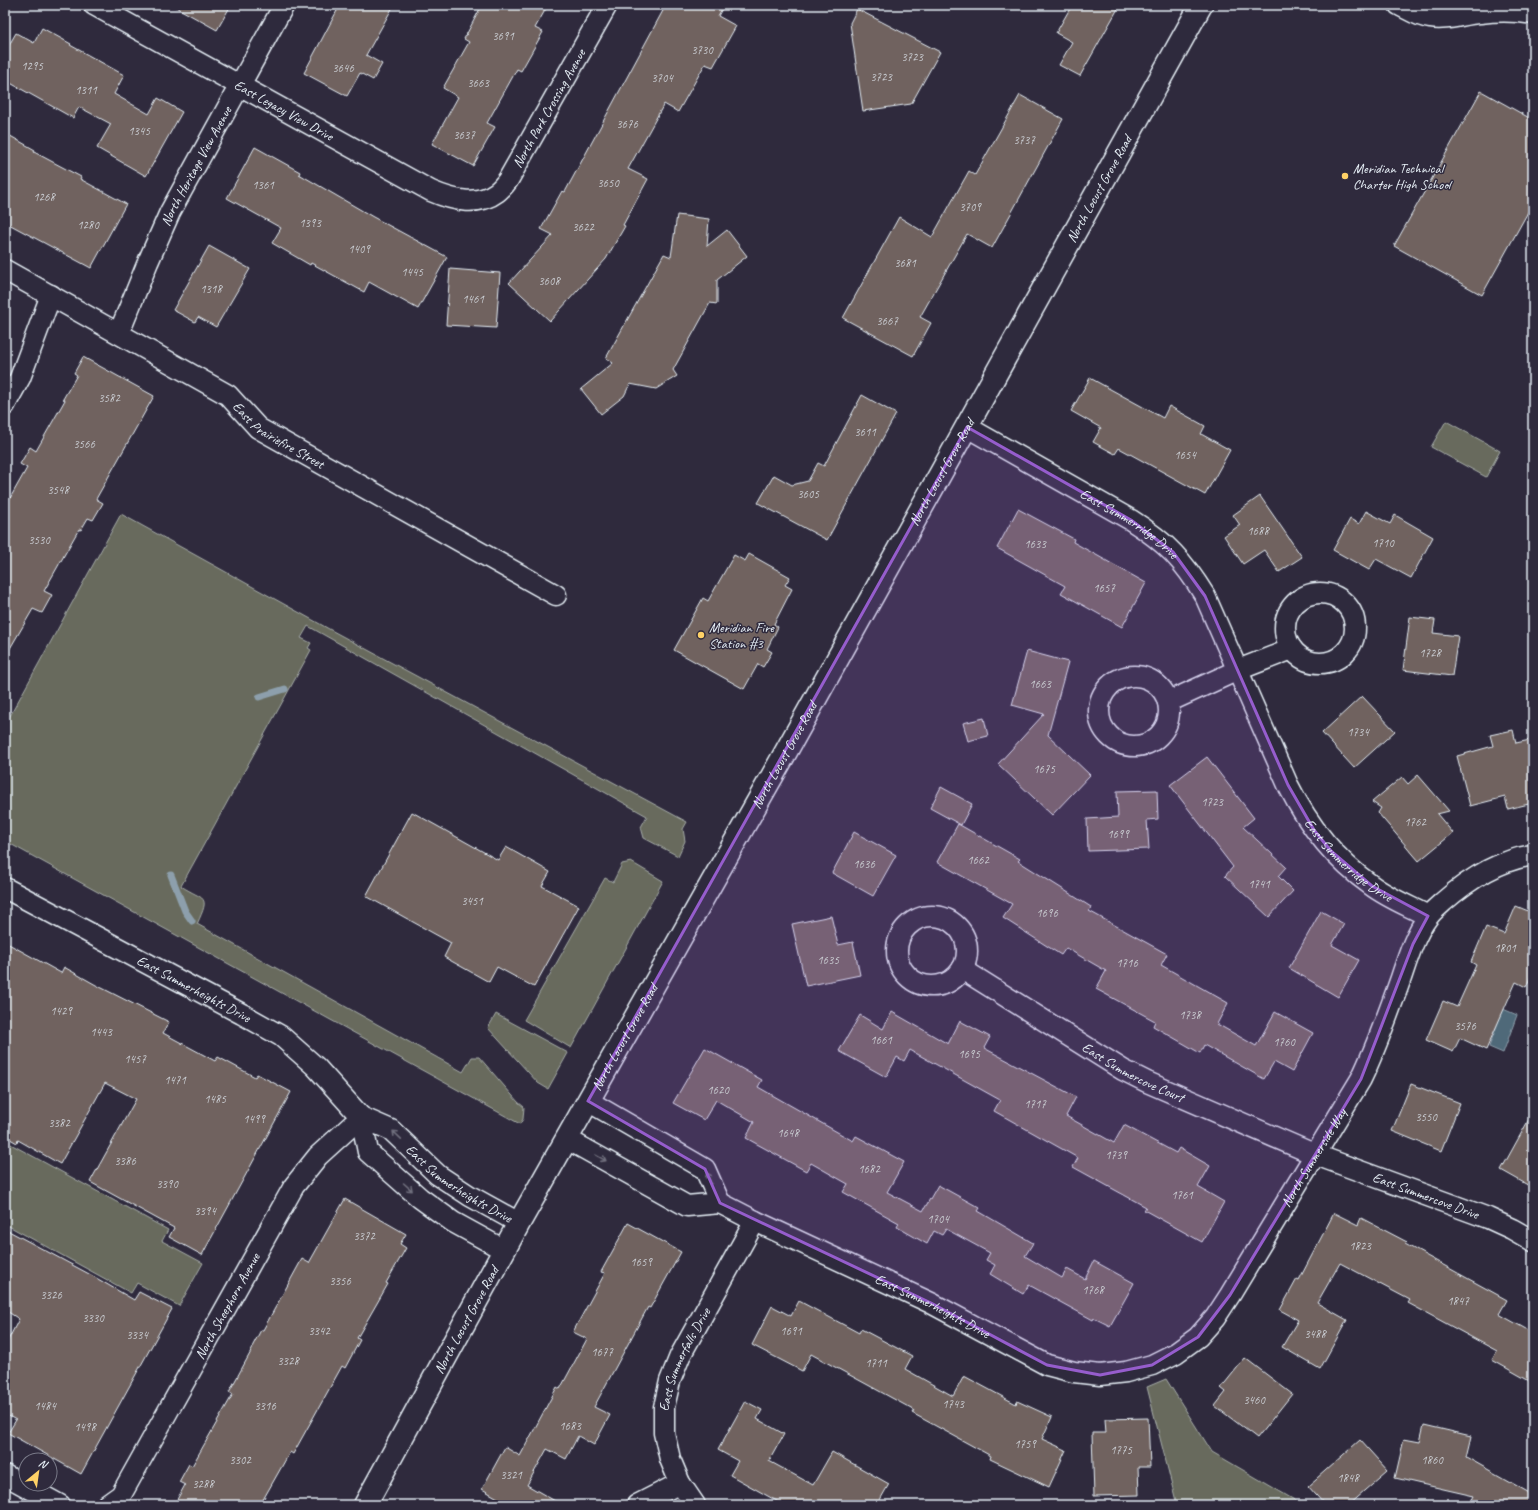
<svg xmlns="http://www.w3.org/2000/svg" width="1538" height="1510" viewBox="0 0 1538 1510" font-family="Caveat,sans-serif">
	<style>
		.green { fill: #676b5d; stroke: #a8aeaa }
		.water { fill: #506979; stroke: #8d9fac }
		.lines { fill: none; stroke-linecap: round; stroke-linejoin: round }
		.stream { stroke: #8d9fac; stroke-width: 7 }
		.building { fill: #70625e; stroke: #e8f1f8 }
		.minor-casing { stroke: #e8f1f8; stroke-width: 23 }
		.secondary-casing { stroke: #e8f1f8; stroke-width: 25 }
		.minor { stroke: #2f2a3d; stroke-width: 20 }
		.secondary { stroke: #2f2a3d; stroke-width: 22 }
		.oneway { stroke: #70707e }
		.marked { fill: #965dcd; fill-opacity: 0.2; stroke: #965dcd; stroke-width: 3; stroke-linejoin: round }
		.poi-dot { fill: #ffd166; stroke: #2f2a3d; stroke-width: 1.5 }
		.labels { text-anchor: middle; stroke-width: 3; stroke-linejoin: round; paint-order: stroke }
		.number-label { font-size: 12px; fill: #cacdd2 }
		.street-label { font-size: 14px; fill: #e8f1f8; stroke: #2f2a3d }
		.poi-label { font-size: 14px; fill: #e8f1f8; stroke: #2f2a3d; text-anchor: start }
	</style>
	<rect width="100%" height="100%" fill="#2f2a3d"/>
	<filter id="ink" filterUnits="userSpaceOnUse"><feTurbulence type="fractalNoise" baseFrequency=".025" numOctaves="2"/><feDisplacementMap in="SourceGraphic" scale="8" xChannelSelector="R" yChannelSelector="G"/><feConvolveMatrix kernelMatrix="1 2 1 2 8 2 1 2 1" color-interpolation-filters="sRGB"/></filter>
	<g filter="url(#ink)">
		<path class="green" d="M1446,421L1500,451L1486,477L1431,447Z
			M121,514L329,629L687,822L683,829L685,841L678,856L644,838L641,827L647,816L308,626L301,638L311,643L308,648L311,650L181,886C204,901 211,894 197,924L463,1072L472,1057H479L518,1102L524,1107L523,1119L520,1124L5,841V725Z
			M631,862L663,881L571,1048L524,1020L605,878L613,882L622,864Z
			M496,1014L568,1053L548,1089L538,1083L488,1028Z
			M5,1141L168,1230L162,1241L203,1263L179,1306L137,1283L131,1293L5,1224Z
			M1166,1379L1212,1452L1303,1505H1177L1147,1387Z"/>
		<path class="water" d="M1503,1009L1517,1015L1503,1053L1489,1047Z"/>
		<g class="lines">
			<path class="stream" d="M259,697L285,689
				M171,875L185,911L192,921"/>
		</g>
		<path class="building" d="M172,5H231L217,30Z
			M340,5H394L366,55L382,64L373,80L360,73L347,96L304,73Z
			M482,5H548L535,28L543,32L521,71L517,69L487,123L495,127L473,166L432,144L458,97L443,88L469,42L464,39Z
			M666,5H724L718,16L736,26L713,67L705,64L678,112L664,104L628,169L648,179L623,225L625,226L606,259L550,321L509,283L553,235L541,229L562,191L565,192Z
			M1072,5H1120L1080,76L1059,65L1072,42L1056,33Z
			M857,9L940,52L911,104L863,111L850,23Z
			M42,28L71,44L70,45L124,75L114,94L149,114L158,98L182,112L146,176L97,148L111,124L79,107L73,118L5,80V52L16,33L34,43Z
			M1481,91L1533,120V203L1482,295L1394,246Z
			M1020,95L1063,119L992,248L967,234L920,317L931,323L913,356L843,318L899,217L932,237L969,171L975,175Z
			M5,133L35,150L34,152L81,177L80,179L126,204L91,268L5,222Z
			M255,147L300,172L299,174L373,217L447,257L418,309L369,282L364,292L311,263L310,265L272,243L281,228L227,198Z
			M677,215L709,219L707,246L727,230L747,256L717,280V304L710,303L673,370L677,376L656,389L630,384L624,396L601,414L581,389L613,363L606,358L664,254L671,257Z
			M209,246L250,269L216,327L198,317L195,322L173,310Z
			M450,269L500,273L496,328L446,325Z
			M83,357L154,396L96,499L103,503L93,520L88,518L81,530L79,529L44,591L52,595L42,613L33,609L5,657V507L27,468L20,464L30,447L36,451L65,400L63,399L77,375L74,373Z
			M1090,378L1163,418L1169,406L1205,426L1201,434L1230,450L1205,495L1119,448L1115,454L1093,442L1101,428L1071,411Z
			M862,395L896,414L827,540L758,503L774,475L792,485L808,481L818,463L824,466Z
			M1260,496L1302,557L1279,572L1264,550L1243,564L1224,536L1240,525L1233,515Z
			M1018,509L1074,539L1073,542L1146,583L1122,627L1061,593L1065,586L997,548Z
			M1366,511L1390,524L1395,515L1433,537L1411,578L1376,559L1369,570L1333,550L1350,519L1359,524Z
			M749,554L790,577L785,585L792,589L774,624L778,627L767,649L772,652L763,667L758,664L744,689L674,650L703,598L708,601L734,555L745,561Z
			M1410,617L1435,620L1433,633L1458,636L1452,676L1403,670Z
			M1027,651L1068,662L1048,735L1090,775L1052,815L998,764L1044,714L1012,705Z
			M1362,696L1395,731L1354,768L1322,733Z
			M984,718L988,736L968,741L963,723Z
			M1513,730L1516,743L1530,740L1533,751V803L1508,809L1505,797L1470,806L1457,756L1493,746L1490,735Z
			M1207,757L1254,818L1243,827L1286,867L1278,876L1293,891L1269,917L1225,876L1233,867L1170,785Z
			M1418,775L1449,811L1437,814L1453,833L1419,861L1378,813L1381,808L1372,802L1402,777L1408,784Z
			M941,787L972,804L961,825L930,808Z
			M1157,790L1158,819L1147,820L1149,849L1088,851L1087,819L1118,817L1117,791Z
			M412,812L498,860L506,847L550,872L542,886L579,906L534,987L497,967L489,982L444,957L451,943L366,896Z
			M958,824L1020,859L1018,861L1091,907L1089,911L1167,954L1161,965L1228,1003L1217,1024L1256,1046L1275,1012L1313,1033L1292,1072L1274,1062L1264,1079L1204,1045L1200,1053L1153,1026L1155,1021L1096,989L1106,971L1066,948L1061,955L1003,918L1012,904L937,862Z
			M854,832L896,855L873,896L832,873Z
			M1516,906L1533,913V971L1526,987L1516,982L1486,1050L1460,1038L1453,1052L1426,1040L1443,1001L1457,1007L1476,965L1471,962L1486,927L1504,934Z
			M1321,911L1344,924L1332,945L1359,960L1338,997L1289,968Z
			M831,916L838,945L853,942L860,975L806,986L792,924Z
			M5,942L61,973L64,967L96,985L169,1022L163,1033L215,1061L218,1057L255,1077L257,1074L291,1092L202,1255L169,1237L174,1228L90,1182L136,1099L105,1083L60,1164L18,1140L17,1143L5,1136Z
			M892,1012L948,1044L960,1021L990,1037L984,1048L1076,1097L1066,1116L1114,1143L1124,1125L1176,1153L1179,1148L1210,1166L1198,1187L1224,1202L1202,1242L1144,1210L1146,1207L1073,1167L1078,1158L994,1111L1000,1100L910,1050L904,1061L897,1057L886,1077L839,1051L860,1015L883,1029Z
			M705,1048L762,1080L758,1087L853,1141L856,1136L904,1162L887,1192L923,1211L938,1185L980,1208L978,1211L1033,1243L1025,1256L1062,1278L1067,1269L1085,1279L1094,1261L1134,1283L1110,1326L1094,1318L1093,1320L1029,1285L1023,1294L990,1274L995,1265L986,1260L990,1253L946,1229L942,1235L934,1231L927,1244L897,1227L899,1223L843,1192L848,1184L811,1163L806,1171L746,1138L754,1122L716,1100L704,1120L673,1103Z
			M1411,1084L1460,1103L1441,1151L1392,1131Z
			M1533,1112V1188L1501,1170Z
			M345,1199L406,1234L400,1244L406,1248L386,1283L388,1284L357,1338L360,1340L345,1368L342,1366L293,1454L290,1452L260,1505H174L185,1485L179,1482L189,1464L192,1466L233,1394L229,1392L253,1348L252,1347L261,1330H263L302,1259L309,1263Z
			M1334,1213L1358,1225L1361,1218L1407,1242L1405,1244L1507,1300L1499,1314L1533,1333V1383L1492,1360L1497,1351L1408,1303L1410,1300L1340,1263L1317,1303L1347,1320L1320,1369L1282,1347L1298,1320L1280,1310L1297,1279L1299,1280Z
			M628,1223L681,1252L650,1308L648,1307L594,1407L610,1415L594,1445L578,1436L566,1459L547,1449L527,1485L562,1505H510L482,1489L505,1447L520,1456L557,1387L560,1389L587,1339L573,1332L605,1273L601,1272Z
			M5,1229L91,1275L134,1300L139,1292L172,1309L81,1474L8,1433L16,1420L5,1414V1346L19,1319L5,1310Z
			M799,1301L859,1333L861,1329L912,1356L905,1369L953,1396L964,1376L1016,1404L1017,1401L1052,1417L1042,1439L1066,1450L1049,1487L990,1459L991,1456L912,1413L914,1410L811,1354L802,1371L752,1345L772,1306L791,1316Z
			M1245,1358L1292,1394L1257,1438L1215,1406L1226,1392L1221,1388Z
			M745,1401L762,1410L757,1419L784,1434L769,1461L813,1485L832,1452L889,1484L877,1505H784L730,1475L738,1461L718,1450Z
			M1148,1418L1150,1467H1138L1139,1495L1094,1496L1092,1433H1106L1105,1419Z
			M1424,1425L1471,1436L1466,1457L1533,1495V1505H1469L1474,1496L1395,1478L1404,1439L1420,1442Z
			M1360,1440L1388,1471L1349,1505H1325L1308,1486Z"/>
		<g class="lines">
			<g class="minor-casing">
				<g id="minor">
					<path id="s1" d="M94,5L431,191C452,200 477,207 497,192C501,189 505,184 508,180L607,5"/>
					<path d="M1399,5C1409,10 1419,17 1430,18C1447,21 1463,14 1480,13C1497,11 1516,11 1533,14"/>
					<path id="s2" d="M5,270L228,395L258,428L556,595"/>
					<path id="s3" d="M119,333L148,262L170,212L284,5"/>
					<path d="M5,405L20,378L51,295"/>
					<path id="s4" d="M967,427L1131,520C1167,543 1183,560 1205,596L1288,785C1308,825 1334,859 1371,885C1388,898 1409,906 1428,916"/>
					<circle cx="1320" cy="628" r="35"/>
					<circle cx="1134" cy="711" r="35"/>
					<path d="M1168,702L1238,670L1292,649"/>
					<path id="s5" d="M5,888L242,1014L281,1036L316,1067L361,1117L318,1156L294,1186L121,1495L107,1505"/>
					<circle cx="932" cy="951" r="35"/>
					<path id="s6" d="M962,969L1123,1070L1147,1082L1316,1155L1488,1218L1512,1229L1533,1241"/>
					<path d="M567,1139L687,1206L720,1203L705,1169L588,1101"/>
					<path id="s7" d="M720,1203L755,1221L931,1303L1047,1365L1074,1372L1100,1375L1126,1372L1152,1365L1176,1353L1198,1337L1215,1318L1230,1295L1361,1079C1377,1046 1389,1012 1401,978C1408,957 1415,934 1428,917C1432,911 1438,907 1443,902C1469,879 1498,860 1533,855"/>
					<path id="s8" d="M504,1250L453,1222L420,1198L368,1152L361,1117L391,1130L438,1175L470,1196L519,1223"/>
					<path d="M5,1475L60,1505"/>
					<path d="M637,1505L680,1483"/>
					<path id="s9" d="M695,1505L680,1483L670,1459L664,1433V1407L670,1381L680,1356L755,1221"/>
				</g>
			</g>
			<g class="secondary-casing">
				<g id="secondary">
					<path id="s10" d="M365,1505L519,1223L783,757L1201,5"/>
				</g>
			</g>
			<use href="#minor" class="minor"/>
			<use href="#secondary" class="secondary"/>
		</g>
		<defs><path id="oneway-shaft" d="M-6 0H5M1.5-3L5.5 0L1.5 3" fill="none" stroke-width="1.6" stroke-linecap="round" stroke-linejoin="round"/></defs>
		<g class="oneway">
			<use href="#oneway-shaft" transform="translate(397 1135) rotate(-136)"/>
			<use href="#oneway-shaft" transform="translate(601 1158) rotate(29)"/>
			<use href="#oneway-shaft" transform="translate(709 1178) rotate(-113)"/>
			<use href="#oneway-shaft" transform="translate(408 1187) rotate(42)"/>
		</g>
	</g>
	<path class="marked" d="M967,427L1131,520L1173,552L1205,596L1288,785L1314,830L1331,851L1372,886L1428,916L1413,944L1361,1079L1230,1295L1198,1337L1152,1365L1100,1375L1047,1365L931,1303L720,1203L705,1169L588,1101Z"/>
	<g class="poi-dot">
		<circle cx="1345" cy="176" r="4"/>
		<circle cx="701" cy="635" r="4"/>
	</g>
	<g class="labels">
		<g class="number-label">
			<text x="503" y="40">3691</text>
			<text x="702" y="54">3730</text>
			<text x="912" y="61">3723</text>
			<text x="32" y="70">1295</text>
			<text x="343" y="72">3646</text>
			<text x="881" y="81">3723</text>
			<text x="662" y="82">3704</text>
			<text x="478" y="87">3663</text>
			<text x="86" y="94">1311</text>
			<text x="627" y="128">3676</text>
			<text x="139" y="135">1345</text>
			<text x="464" y="139">3637</text>
			<text x="1024" y="144">3737</text>
			<text x="608" y="187">3650</text>
			<text x="263" y="189">1361</text>
			<text x="44" y="201">1268</text>
			<text x="970" y="211">3709</text>
			<text x="310" y="227">1393</text>
			<text x="88" y="229">1280</text>
			<text x="583" y="231">3622</text>
			<text x="359" y="253">1409</text>
			<text x="905" y="267">3681</text>
			<text x="412" y="276">1445</text>
			<text x="549" y="285">3608</text>
			<text x="211" y="293">1318</text>
			<text x="473" y="303">1461</text>
			<text x="887" y="325">3667</text>
			<text x="109" y="402">3582</text>
			<text x="865" y="436">3611</text>
			<text x="84" y="448">3566</text>
			<text x="1185" y="459">1654</text>
			<text x="58" y="494">3548</text>
			<text x="808" y="498">3605</text>
			<text x="1258" y="535">1688</text>
			<text x="39" y="544">3530</text>
			<text x="1383" y="547">1710</text>
			<text x="1035" y="548">1633</text>
			<text x="1104" y="592">1657</text>
			<text x="1430" y="657">1728</text>
			<text x="1040" y="688">1663</text>
			<text x="1358" y="736">1734</text>
			<text x="1044" y="773">1675</text>
			<text x="1212" y="806">1723</text>
			<text x="1415" y="826">1762</text>
			<text x="1118" y="838">1699</text>
			<text x="978" y="864">1662</text>
			<text x="864" y="868">1636</text>
			<text x="1259" y="888">1741</text>
			<text x="472" y="905">3451</text>
			<text x="1047" y="917">1696</text>
			<text x="1505" y="952">1801</text>
			<text x="828" y="964">1635</text>
			<text x="1127" y="967">1716</text>
			<text x="61" y="1015">1429</text>
			<text x="1190" y="1019">1738</text>
			<text x="1465" y="1030">3576</text>
			<text x="101" y="1036">1443</text>
			<text x="881" y="1044">1661</text>
			<text x="1284" y="1046">1760</text>
			<text x="969" y="1058">1695</text>
			<text x="135" y="1063">1457</text>
			<text x="175" y="1084">1471</text>
			<text x="718" y="1094">1620</text>
			<text x="215" y="1103">1485</text>
			<text x="1035" y="1108">1717</text>
			<text x="1426" y="1121">3550</text>
			<text x="254" y="1123">1499</text>
			<text x="59" y="1127">3382</text>
			<text x="788" y="1137">1648</text>
			<text x="1116" y="1159">1739</text>
			<text x="125" y="1165">3386</text>
			<text x="869" y="1173">1682</text>
			<text x="167" y="1188">3390</text>
			<text x="1182" y="1199">1761</text>
			<text x="205" y="1215">3394</text>
			<text x="938" y="1223">1704</text>
			<text x="364" y="1240">3372</text>
			<text x="1360" y="1250">1823</text>
			<text x="641" y="1266">1659</text>
			<text x="340" y="1285">3356</text>
			<text x="1093" y="1294">1768</text>
			<text x="51" y="1299">3326</text>
			<text x="1458" y="1305">1847</text>
			<text x="93" y="1322">3330</text>
			<text x="319" y="1335">3342</text>
			<text x="791" y="1335">1691</text>
			<text x="1315" y="1338">3488</text>
			<text x="137" y="1339">3334</text>
			<text x="602" y="1356">1677</text>
			<text x="288" y="1365">3328</text>
			<text x="876" y="1367">1711</text>
			<text x="1254" y="1404">3460</text>
			<text x="953" y="1408">1743</text>
			<text x="45" y="1410">1484</text>
			<text x="265" y="1410">3316</text>
			<text x="570" y="1430">1683</text>
			<text x="85" y="1431">1498</text>
			<text x="1025" y="1448">1759</text>
			<text x="1121" y="1454">1775</text>
			<text x="240" y="1464">3302</text>
			<text x="1432" y="1464">1860</text>
			<text x="511" y="1479">3321</text>
			<text x="1348" y="1482">1848</text>
			<text x="203" y="1488">3288</text>
		</g>
		<g class="street-label">
			<text dy="5" stroke="none"><textPath href="#s1" startOffset="553">North Park Crossing Avenue</textPath></text>
			<text dy="5" stroke="none"><textPath href="#s1" startOffset="217">East Legacy View Drive</textPath></text>
			<text dy="5" stroke="none"><textPath href="#s3" startOffset="184">North Heritage View Avenue</textPath></text>
			<text dy="5" stroke="none"><textPath href="#s10" startOffset="1507">North Locust Grove Road</textPath></text>
			<text dy="5" stroke="none"><textPath href="#s2" startOffset="321">East Prairiefire Street</textPath></text>
			<text dy="5" stroke="none"><textPath href="#s10" startOffset="1183">North Locust Grove Road</textPath></text>
			<text dy="5" stroke="none"><textPath href="#s4" startOffset="189">East Summerridge Drive</textPath></text>
			<text dy="5" stroke="none"><textPath href="#s10" startOffset="859">North Locust Grove Road</textPath></text>
			<text dy="5" stroke="none"><textPath href="#s4" startOffset="600">East Summerridge Drive</textPath></text>
			<text dy="5" stroke="none"><textPath href="#s5" startOffset="214">East Summerheights Drive</textPath></text>
			<text dy="5" stroke="none"><textPath href="#s10" startOffset="535">North Locust Grove Road</textPath></text>
			<text dy="5" stroke="none"><textPath href="#s6" startOffset="200">East Summercove Court</textPath></text>
			<text dy="5" stroke="none"><textPath href="#s7" startOffset="740">North Summerside Way</textPath></text>
			<text dy="5" stroke="none"><textPath href="#s8" startOffset="324">East Summerheights Drive</textPath></text>
			<text dy="5" stroke="none"><textPath href="#s6" startOffset="518">East Summercove Drive</textPath></text>
			<text transform="translate(227 1306) rotate(-61)" y="5">North Sheephorn Avenue</text>
			<text dy="5" stroke="none"><textPath href="#s7" startOffset="236">East Summerheights Drive</textPath></text>
			<text dy="5" stroke="none"><textPath href="#s10" startOffset="211">North Locust Grove Road</textPath></text>
			<text dy="5" stroke="none"><textPath href="#s9" startOffset="157">East Summerfalls Drive</textPath></text>
		</g>
		<g class="poi-label">
			<text x="1353" y="173">Meridian Technical<tspan x="1353" dy="16">Charter High School</tspan></text>
			<text x="709" y="632">Meridian Fire<tspan x="709" dy="16">Station #3</tspan></text>
		</g>
	</g>
	<rect width="1538" height="1510" fill="none" stroke="#2f2a3d" stroke-width="20"/>
	<rect x="10" y="10" width="1518" height="1490" fill="none" stroke="#e8f1f8" stroke-width="1.5" filter="url(#ink)"/>
	<g transform="translate(38 1472) rotate(29)"><circle r="19" fill="#2f2a3d" stroke="#797a88"/>
	<path d="M0-3L7 15L0 10L-7 15Z" fill="#ffd166"/>
	<text y="-6" font-size="11" font-weight="bold" text-anchor="middle" fill="#e8f1f8">N</text>
	</g>
</svg>
